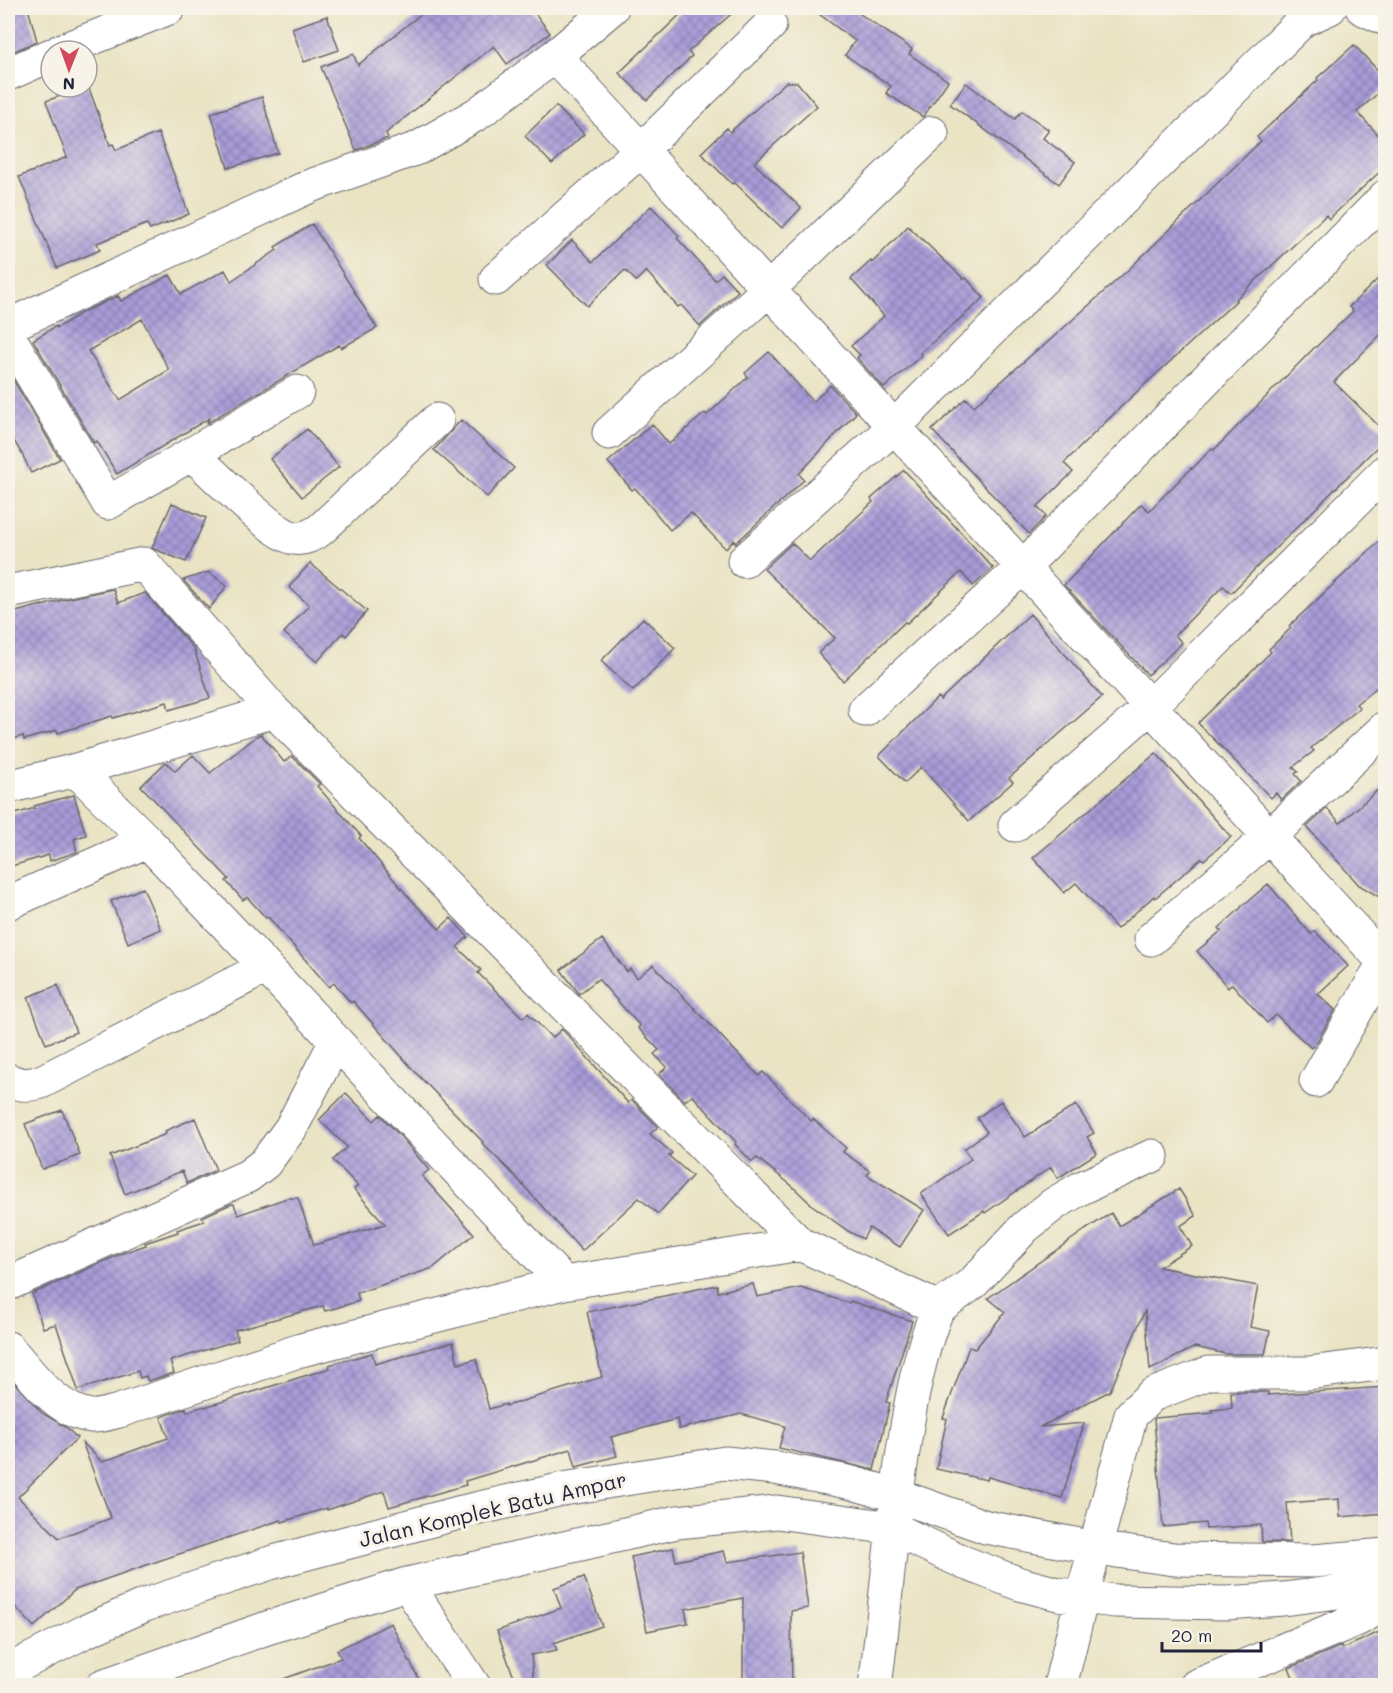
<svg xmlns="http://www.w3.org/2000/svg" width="1393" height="1693" viewBox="0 0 1393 1693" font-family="Mali,sans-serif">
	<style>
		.building { fill: url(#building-cross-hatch); fill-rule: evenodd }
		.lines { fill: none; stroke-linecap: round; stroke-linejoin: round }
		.minor-casing { stroke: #68666b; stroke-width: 35 }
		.minor { stroke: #fff; stroke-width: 33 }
		.labels { text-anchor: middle; stroke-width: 6; stroke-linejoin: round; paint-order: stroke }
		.street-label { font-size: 21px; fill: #22223b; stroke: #f7f3e8 }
	</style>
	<defs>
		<pattern id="building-cross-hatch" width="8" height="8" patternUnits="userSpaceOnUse" patternTransform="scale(1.5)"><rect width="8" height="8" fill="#a89bd8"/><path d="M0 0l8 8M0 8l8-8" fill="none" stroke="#887eb0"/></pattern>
	</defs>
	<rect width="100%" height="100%" fill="#f7f3e8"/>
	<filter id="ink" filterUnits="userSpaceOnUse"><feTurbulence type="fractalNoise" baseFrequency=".0167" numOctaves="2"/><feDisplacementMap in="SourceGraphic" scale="12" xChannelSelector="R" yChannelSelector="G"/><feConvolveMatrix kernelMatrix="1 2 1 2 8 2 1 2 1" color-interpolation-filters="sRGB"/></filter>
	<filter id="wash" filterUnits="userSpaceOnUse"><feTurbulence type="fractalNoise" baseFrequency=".008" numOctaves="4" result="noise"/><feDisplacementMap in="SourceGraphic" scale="24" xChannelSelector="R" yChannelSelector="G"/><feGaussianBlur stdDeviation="1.35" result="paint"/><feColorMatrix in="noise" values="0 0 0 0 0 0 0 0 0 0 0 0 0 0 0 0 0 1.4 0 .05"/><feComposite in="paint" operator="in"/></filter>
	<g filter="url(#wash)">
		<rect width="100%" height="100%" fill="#eae4c5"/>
		<g id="blocks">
			<path class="building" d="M8,8H28L37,41L8,54Z
				M428,8H531L550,33L507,64L494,46L386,133L388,138L356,150L321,67L353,54L358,65Z
				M687,8H738L688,52L692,56L647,100L619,73Z
				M811,8H851L912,49L909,54L948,81L923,117L886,93L891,86L845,55L855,41Z
				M327,16L339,50L304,62L292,28Z
				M1354,45L1386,79V86L1357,112L1386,143V166L1329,219L1326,215L1235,300L1236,301L1127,401L1064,463L1073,472L1037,507L1046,516L1029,534L932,430L966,398L974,406L1038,349L1039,350L1127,271L1261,141L1257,137L1318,80L1317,78Z
				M786,82H797L817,106L754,163L801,208L782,228L734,182L732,184L701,153L727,128L730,132Z
				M966,83L1015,119L1022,111L1049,130L1043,138L1075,162L1059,184L950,104Z
				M88,86L110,145L113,144L116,150L158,133L189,214L150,230L147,224L97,243L100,250L57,268L19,177L67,157L46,101Z
				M262,97L278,153L228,168L211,113Z
				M556,106L584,134L552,164L525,136Z
				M651,206L679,236L677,238L715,280L722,274L738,291L700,326L681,305L678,307L646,271L636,281L625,270L587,306L547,265L572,240L593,262Z
				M312,224L377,328L341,348L339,345L207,423L209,418L117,474L97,441L94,443L33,340L56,326L57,328L83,312L118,296L121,301L170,275L181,294L225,270L231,281L277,250L275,247ZM142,319L169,370L120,400L88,351Z
				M908,226L964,279L966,278L984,298L920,353L922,355L884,388L857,358L860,355L851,346L884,316L851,279L871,261L872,263Z
				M1386,271V329L1334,382L1386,433V438L1231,593L1223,586L1175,635L1182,643L1148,675L1064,585L1141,504L1149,511L1191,468L1192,469L1212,448L1214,450L1315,347H1316L1353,311L1349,307Z
				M769,352L813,402L830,385L856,413L799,474L804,480L736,543L734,540L726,549L691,513L670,530L635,488L632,490L608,462L652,424L669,444L705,413L707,415L748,377L745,373Z
				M8,371L60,459L31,473L22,454L8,431Z
				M461,420L514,468L487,497L434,450Z
				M307,429L339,467L302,497L270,459Z
				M904,470L993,568L973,586L961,572L907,623L905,622L843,681L818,653L835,638L764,569L792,543L810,561L873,502L871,499Z
				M172,503L206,518L186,562L152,548Z
				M1386,535V680L1356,704L1360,708L1311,748L1314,751L1293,767L1298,772L1295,774L1301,781L1281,800L1276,793L1271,798L1198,723L1271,652L1269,649L1291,628L1289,626Z
				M310,563L367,611L346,636L343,633L317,662L284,633L309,605L289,587Z
				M209,572L227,586L209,609L183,580Z
				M113,589L118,603L145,593L194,649L210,698L169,710L167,702L113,718L112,716L58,733L57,730L24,740L23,736L8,740V614L42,605V606L66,599Z
				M1030,614L1102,697L1009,778L1013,782L969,821L921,767L905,783L879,756L938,697L940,700Z
				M643,618L675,648L633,691L601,661Z
				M261,734L284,762L292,756L320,784L317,786L361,836L359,838L406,894L439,929L451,918L468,937L457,947L481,970L478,973L523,1018L528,1013L552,1038L562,1029L628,1103L632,1100L658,1127L650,1134L672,1153L669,1156L692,1176L658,1214L639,1198L582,1251L514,1175L482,1143L483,1142L417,1074L353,1001L351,1003L334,983L329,987L268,917L266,918L247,897L243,900L226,881L229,879L141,786L165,763H167L175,771L193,755L210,773L257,736Z
				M1156,753L1231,837L1204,860L1202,858L1155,898L1154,896L1117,929L1076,883L1064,893L1033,858Z
				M1386,783V901L1359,885L1307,827L1327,808L1340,823Z
				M74,795L86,835L74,839L77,852L50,861L49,855L8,867V816L35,808L34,806Z
				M1268,884L1311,934L1315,931L1348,966L1318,994L1335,1010L1316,1043L1311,1048L1276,1015L1267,1023L1232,984L1228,988L1197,951L1221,931L1219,928L1241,908V907Z
				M143,888L161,929L128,943L111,901Z
				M602,939L627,972L630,969L637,978L653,965L759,1076L763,1072L811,1121L813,1119L846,1148L843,1152L870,1171L867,1175L924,1210L900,1247L869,1228L863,1239L848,1231L812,1205L791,1185L757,1158L752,1162L735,1144L736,1142L692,1095L685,1101L659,1074L667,1067L654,1054L659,1050L638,1028L640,1026L598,979L579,994L577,991L561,970Z
				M58,985L76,1032L46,1044L28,997Z
				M346,1093L374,1121L380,1115L402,1138L429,1170L422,1176L474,1234L433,1268L357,1293L359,1301L325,1311L323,1306L235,1330L238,1340L170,1361L174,1373L148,1381L146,1376L140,1378L138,1371L78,1390L56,1324L43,1328L32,1294L123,1253L146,1245L145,1243L178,1232L177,1230L204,1221L202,1217L231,1204H234L238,1215L287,1198H298L314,1245L385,1224L354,1189L358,1186L333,1160L347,1147L319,1120Z
				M1001,1101L1025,1137L1076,1105L1094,1133L1087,1137L1097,1153L1058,1178L1051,1167L985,1213L984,1211L949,1234L921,1194L971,1159L964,1149L987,1132L977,1118Z
				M62,1110L80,1155L42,1169L25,1124Z
				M195,1118L216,1170L187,1183L182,1171L125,1194L110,1156L166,1134L165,1131Z
				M1179,1189L1196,1216L1180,1226L1192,1246L1159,1267L1258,1286L1250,1327L1270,1331L1265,1354H1226L1195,1347L1150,1370L1145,1310L1110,1391L1040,1427L1084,1423L1062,1498L988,1477L987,1480L936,1469L947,1419L943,1418L969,1347L975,1349L1005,1312L988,1298L1085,1230L1111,1213L1119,1226Z
				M753,1284L757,1297L801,1288L849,1303L850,1301L912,1321L886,1402L890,1403L874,1470L779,1448L785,1426L741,1414L679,1429L677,1419L611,1437L617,1456L576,1467L571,1449L465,1481L466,1485L389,1507L384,1491L327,1510V1508L282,1522L281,1520L161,1560L75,1590L34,1627L8,1599V1376L42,1413L67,1428L77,1438L18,1497L59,1538L111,1518L82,1442L102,1462L168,1438L161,1417L186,1408L187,1412L204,1406L205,1407L330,1368L329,1365L372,1353L375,1364L453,1342L458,1364L476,1359L489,1409L506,1404V1406L602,1377L587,1312L717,1285L718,1292Z
				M1386,1387V1513L1340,1517L1339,1499L1287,1503L1290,1542H1262L1261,1525L1206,1529L1205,1523L1163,1527L1154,1419L1155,1418L1213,1413L1212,1410L1232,1408L1231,1392H1268V1395Z
				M673,1548L676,1561L724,1551L727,1562L800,1552L808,1608L791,1611L792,1686H743V1598L685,1609L688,1623L647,1631L631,1557Z
				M584,1577L602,1626L554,1643L557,1650L531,1655L534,1686H517L497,1631L561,1608L554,1588Z
				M391,1623L422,1686H275V1682L341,1658L337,1650Z
				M1386,1629V1686H1297L1289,1668L1341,1646L1342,1649Z"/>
		</g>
	</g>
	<g filter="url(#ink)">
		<use href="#blocks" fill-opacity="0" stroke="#68666b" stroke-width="1.5"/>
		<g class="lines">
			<g class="minor-casing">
				<path id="minor" d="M1362,8L1386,19
					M60,51L169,8
					M555,56L1384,962
					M8,74L51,55
					M496,279L641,150L770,25
					M8,326L310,186L418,148L477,114L555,56L612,8
					M8,335L108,503L297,392
					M609,433L769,289L932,133
					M192,454C211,471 272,534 294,538C304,540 312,535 320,530L437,420
					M744,561L894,427L1303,20L1330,8
					M8,592L144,564L274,711L800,1244L938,1308L973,1283L1025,1227L1054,1204L1081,1188L1152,1156
					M865,710L1023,567L1386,196
					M76,770L147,841L564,1283
					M8,787L76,770L274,711
					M1015,825L1150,707L1386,471
					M8,903L147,841
					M1151,939L1269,837L1386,727
					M8,1080C19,1085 28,1086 41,1082L266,967
					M1316,1081L1386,959
					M8,1284L248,1176L265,1163L291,1128L336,1041
					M8,1348C31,1373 55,1411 91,1416C100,1417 111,1413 119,1411L301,1350L564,1283L800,1244
					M407,1584L474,1686
					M8,1671L84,1632L145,1605L270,1563L462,1512L563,1489L725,1463L775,1468L848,1482L896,1495L986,1527L1095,1548L1174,1559L1313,1561L1386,1555
					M102,1686L267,1628L407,1584L677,1522L777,1512L892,1528L965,1563L1020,1584L1058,1594L1115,1601L1227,1603L1283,1599L1386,1586
					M875,1686C886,1605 891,1525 904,1445C911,1399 920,1351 938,1308
					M1060,1686L1082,1597L1131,1415L1152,1395L1209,1373H1309L1386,1363
					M1196,1686L1358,1619L1386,1604"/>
			</g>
			<use href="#minor" class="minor"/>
		</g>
	</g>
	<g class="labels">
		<g class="street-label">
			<text transform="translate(493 1510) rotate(-13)" y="7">Jalan Komplek Batu Ampar</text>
		</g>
	</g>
	<rect width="1393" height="1693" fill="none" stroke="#f7f3e8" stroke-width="30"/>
	<g transform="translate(69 69) rotate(181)"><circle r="28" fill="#f7f3e8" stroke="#a29fa3" stroke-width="1.5"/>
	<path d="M0-4.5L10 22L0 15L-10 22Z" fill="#d1495b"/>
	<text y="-9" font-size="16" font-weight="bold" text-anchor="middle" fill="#22223b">N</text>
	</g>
	<path d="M1162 1642v9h99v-9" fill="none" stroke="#22223b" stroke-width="3"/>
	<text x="1171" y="1642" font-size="18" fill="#22223b" stroke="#f7f3e8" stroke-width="4.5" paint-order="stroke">20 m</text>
</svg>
